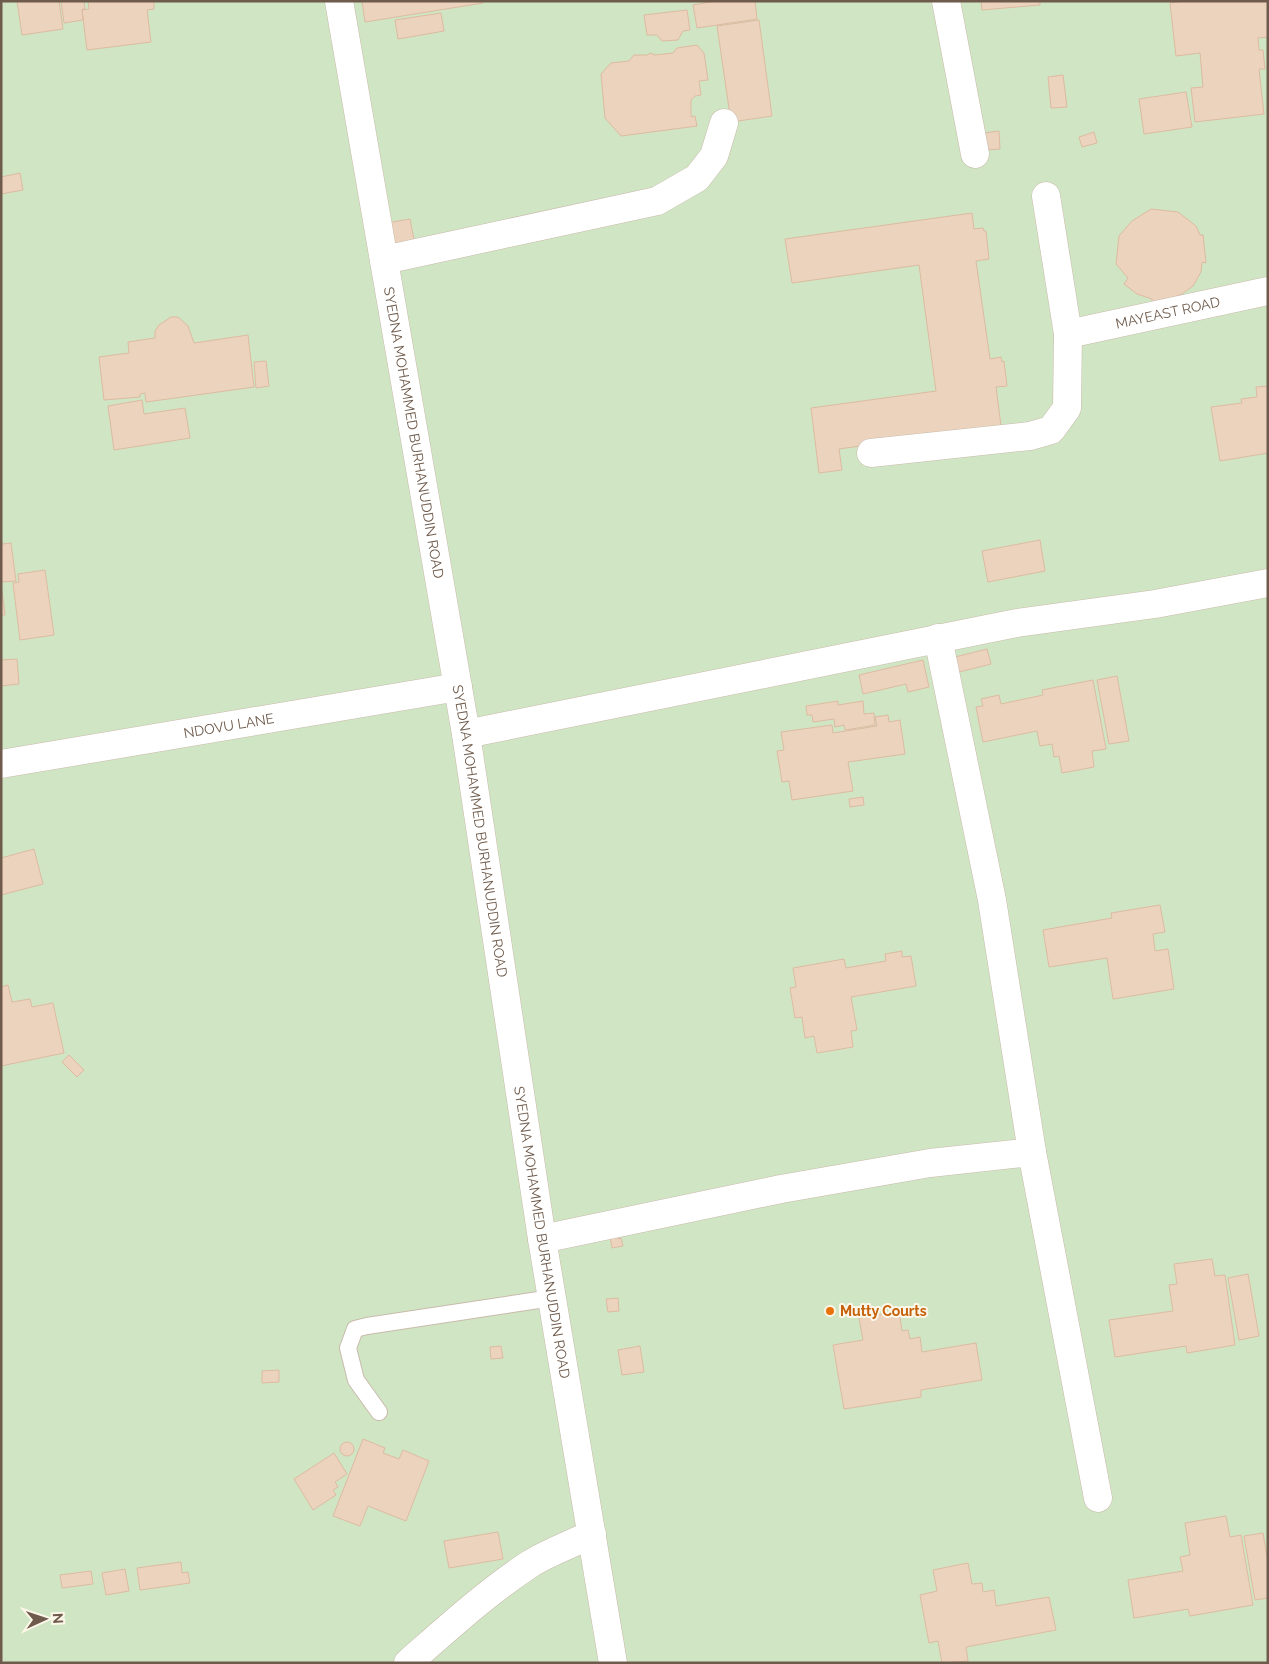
<svg xmlns="http://www.w3.org/2000/svg" width="1269" height="1664" viewBox="0 0 1269 1664" font-family="Raleway,sans-serif">
	<style>
		.green { fill: #d0e5c4 }
		.building { fill: #ecd3be; stroke: #ddbba1 }
		.lines { fill: none; stroke-linecap: round; stroke-linejoin: round }
		.service-casing { stroke: #c9bbac; stroke-width: 18 }
		.minor-casing { stroke: #c9bbac; stroke-width: 29 }
		.service { stroke: #fff; stroke-width: 16 }
		.minor { stroke: #fff; stroke-width: 28 }
		.food-dot { fill: #e8710a; stroke: #fdf7ea; stroke-width: 2 }
		.labels { text-anchor: middle; stroke-width: 4; stroke-linejoin: round; paint-order: stroke }
		.street-label { font-size: 14px; fill: #6f5b4c; stroke: #fdf7ea }
		.food-label { font-size: 14px; font-weight: bold; fill: #c56008; stroke: #fdf7ea; text-anchor: start }
	</style>
	<rect width="100%" height="100%" fill="#faf3e4"/>
	<path class="green" d="M1,1H1268V1663H1Z"/>
	<path class="building" d="M17,1H59L63,29L22,35Z
		M61,1H87L84,3L85,9H82L83,20L64,23Z
		M88,1H154V9L147,10L151,42L87,50L82,10L89,9Z
		M362,1H483V3L365,22Z
		M716,1H755L757,19L697,28L693,5Z
		M981,1H1040V5L982,10Z
		M1184,1H1268V37L1258,38L1259,50H1263L1265,69H1259L1264,114L1195,122L1191,88L1203,87L1200,53L1176,56L1170,3Z
		M687,10L690,30L683,31L678,40L662,41L657,35H647L644,15Z
		M441,13L444,31L398,39L395,20Z
		M759,20L772,116L731,122L717,26Z
		M697,45L704,53L708,80L699,81L701,95L695,96L691,100V117L695,116L697,126L621,136L605,118L601,74L611,63L629,61L634,55H648L650,53L655,55L673,53L677,48Z
		M1063,75L1067,107L1051,108L1048,77Z
		M1186,92L1192,127L1144,134L1139,99Z
		M999,131L1000,149L985,150L984,133Z
		M1094,132L1097,143L1082,147L1079,137Z
		M20,173L23,190L1,194V177Z
		M1151,209L1178,212L1196,226L1200,235H1203L1206,263L1202,262L1201,272L1193,286L1182,294L1169,299H1162L1163,312L1152,313V299L1137,294L1124,284L1128,278L1116,264L1119,236L1132,221Z
		M972,213L974,229L983,228L984,231H986L989,259L976,261L990,359L1001,357L1002,362L1004,361L1007,386L996,387L1001,426L839,449L842,470L819,473L811,408L936,391L919,265L792,283L785,239Z
		M410,219L414,240L391,244L387,223Z
		M171,317H178L188,326L194,343L248,335L254,387L146,402L145,393L140,394V397L104,400L99,357L129,353L128,342L155,338V331L159,325Z
		M266,361L269,386L256,388L254,362Z
		M1268,386V453L1220,461L1211,407L1242,403L1241,399L1257,397L1256,387Z
		M142,400L144,414L185,408L190,438L114,450L108,406Z
		M1,534L2,544L11,543L16,581L1,582Z
		M1040,540L1045,571L988,582L982,551Z
		M45,570L54,635L20,640L13,583L19,582L18,574Z
		M1,583L5,615H1Z
		M987,649L991,664L959,672L955,657Z
		M17,659L19,684L1,686V660Z
		M923,660L929,687L908,692L906,684L863,694L859,675Z
		M1117,676L1129,741L1109,744L1097,680Z
		M1093,680L1106,749L1092,751L1094,767L1062,773L1059,756L1054,757L1052,744L1040,746L1037,731L983,742L976,707L983,706L981,699L999,695L1001,704L1043,695L1042,690Z
		M838,701V705L863,701L864,714L874,713L875,725L845,730L844,725L835,727L834,719L813,722L812,715H807L806,706Z
		M888,715L889,722L900,720L905,754L848,762L853,791L792,800L789,781L782,782L777,751L784,750L781,732L832,725L833,733L877,726L875,717Z
		M863,797L864,805L850,807L849,799Z
		M34,849L43,884L1,895V858Z
		M1160,905L1165,932L1153,934L1155,951L1168,949L1174,989L1113,999L1107,958L1049,967L1043,930L1112,918L1111,913Z
		M902,951V957L911,956L916,986L851,997L857,1030L851,1031L853,1047L817,1053L814,1036L805,1038L802,1017L795,1018L790,988L796,987L793,968L844,959L846,968L886,961L885,954Z
		M8,985L12,1002L30,999L32,1007L53,1003L64,1053L1,1066V987Z
		M69,1055L84,1070L77,1077L62,1062Z
		M610,1236H617L618,1239L621,1238L623,1246L612,1248Z
		M1212,1259L1215,1276L1225,1275L1235,1345L1187,1353L1186,1346L1115,1357L1109,1320L1173,1311L1169,1285L1177,1284L1174,1264Z
		M1248,1274L1259,1336L1239,1340L1228,1278Z
		M618,1298L619,1311L608,1312L606,1299Z
		M899,1311L902,1331L908,1330L910,1339L920,1337L922,1352L976,1343L982,1380L921,1390V1397L844,1409L833,1345L863,1340L859,1318Z
		M501,1346L503,1358L491,1359L490,1347Z
		M640,1346L644,1372L622,1375L618,1350Z
		M279,1370V1382L262,1383V1371Z
		M363,1439L385,1448L383,1453L399,1459L403,1450L429,1461L406,1521L368,1506L360,1526L333,1516Z
		M340 1449a7 7 0 1 1 14 0a7 7 0 1 1-14 0Z
		M334,1453L347,1474L335,1482L338,1487L333,1490L336,1495L313,1510L294,1479Z
		M1226,1516L1230,1537L1241,1535L1253,1605L1190,1616L1188,1609L1134,1618L1128,1580L1183,1571L1180,1557L1190,1555L1185,1523Z
		M498,1532L503,1559L449,1568L444,1541Z
		M1263,1533L1268,1562V1598L1255,1600L1244,1536Z
		M181,1562L182,1573L188,1572L190,1583L140,1590L137,1568Z
		M968,1563L972,1584L982,1583L983,1592L994,1590L996,1606L1049,1597L1056,1630L966,1647L968,1661L942,1663L938,1641L929,1643L920,1595L937,1591L933,1570Z
		M125,1569L129,1591L106,1595L102,1573Z
		M91,1571L93,1584L62,1588L60,1575Z"/>
	<g class="lines">
		<g class="service-casing">
			<path id="service" d="M379,1412L356,1380L348,1348L355,1329L367,1326L552,1298"/>
		</g>
		<g class="minor-casing">
			<g id="minor">
				<path id="s1" d="M339,1L466,734L542,1239L613,1663"/>
				<path d="M946,1L975,154"/>
				<path d="M384,260L657,201L697,178L714,156L724,123"/>
				<path id="s2" d="M1068,334L1268,291"/>
				<path d="M871,453L1030,436L1051,430L1067,408L1068,334L1046,196"/>
				<path d="M938,638L992,900L1032,1152"/>
				<path d="M466,734L1017,623L1155,604L1268,583"/>
				<path id="s3" d="M1,764L458,687"/>
				<path d="M542,1239L781,1189L930,1163L1032,1152L1098,1498"/>
				<path d="M408,1663C448,1628 486,1593 530,1564C549,1552 572,1544 592,1534"/>
			</g>
		</g>
		<use href="#service" class="service"/>
		<use href="#minor" class="minor"/>
	</g>
	<circle class="food-dot" cx="830" cy="1311" r="5"/>
	<g class="labels">
		<g class="street-label">
			<text dy="5" stroke="none"><textPath href="#s2" startOffset="102">MAYEAST ROAD</textPath></text>
			<text dy="5" stroke="none"><textPath href="#s1" startOffset="438">SYEDNA MOHAMMED BURHANUDDIN ROAD</textPath></text>
			<text dy="5" stroke="none"><textPath href="#s3" startOffset="231">NDOVU LANE</textPath></text>
			<text dy="5" stroke="none"><textPath href="#s1" startOffset="842">SYEDNA MOHAMMED BURHANUDDIN ROAD</textPath></text>
			<text dy="5" stroke="none"><textPath href="#s1" startOffset="1248">SYEDNA MOHAMMED BURHANUDDIN ROAD</textPath></text>
		</g>
		<g class="food-label">
			<text x="840" y="1316">Mutty Courts</text>
		</g>
	</g>
	<rect width="1269" height="1664" fill="none" stroke="#6f5b4c" stroke-width="5"/>
	<g transform="translate(45 1619) rotate(87)" stroke="#fdf7ea" stroke-width="4" paint-order="stroke">
	<path d="M0-4L9 19L0 12L-9 19Z" fill="#6f5b4c"/>
	<text y="-8" font-size="14" font-weight="bold" text-anchor="middle" fill="#6f5b4c">N</text>
	</g>
</svg>
